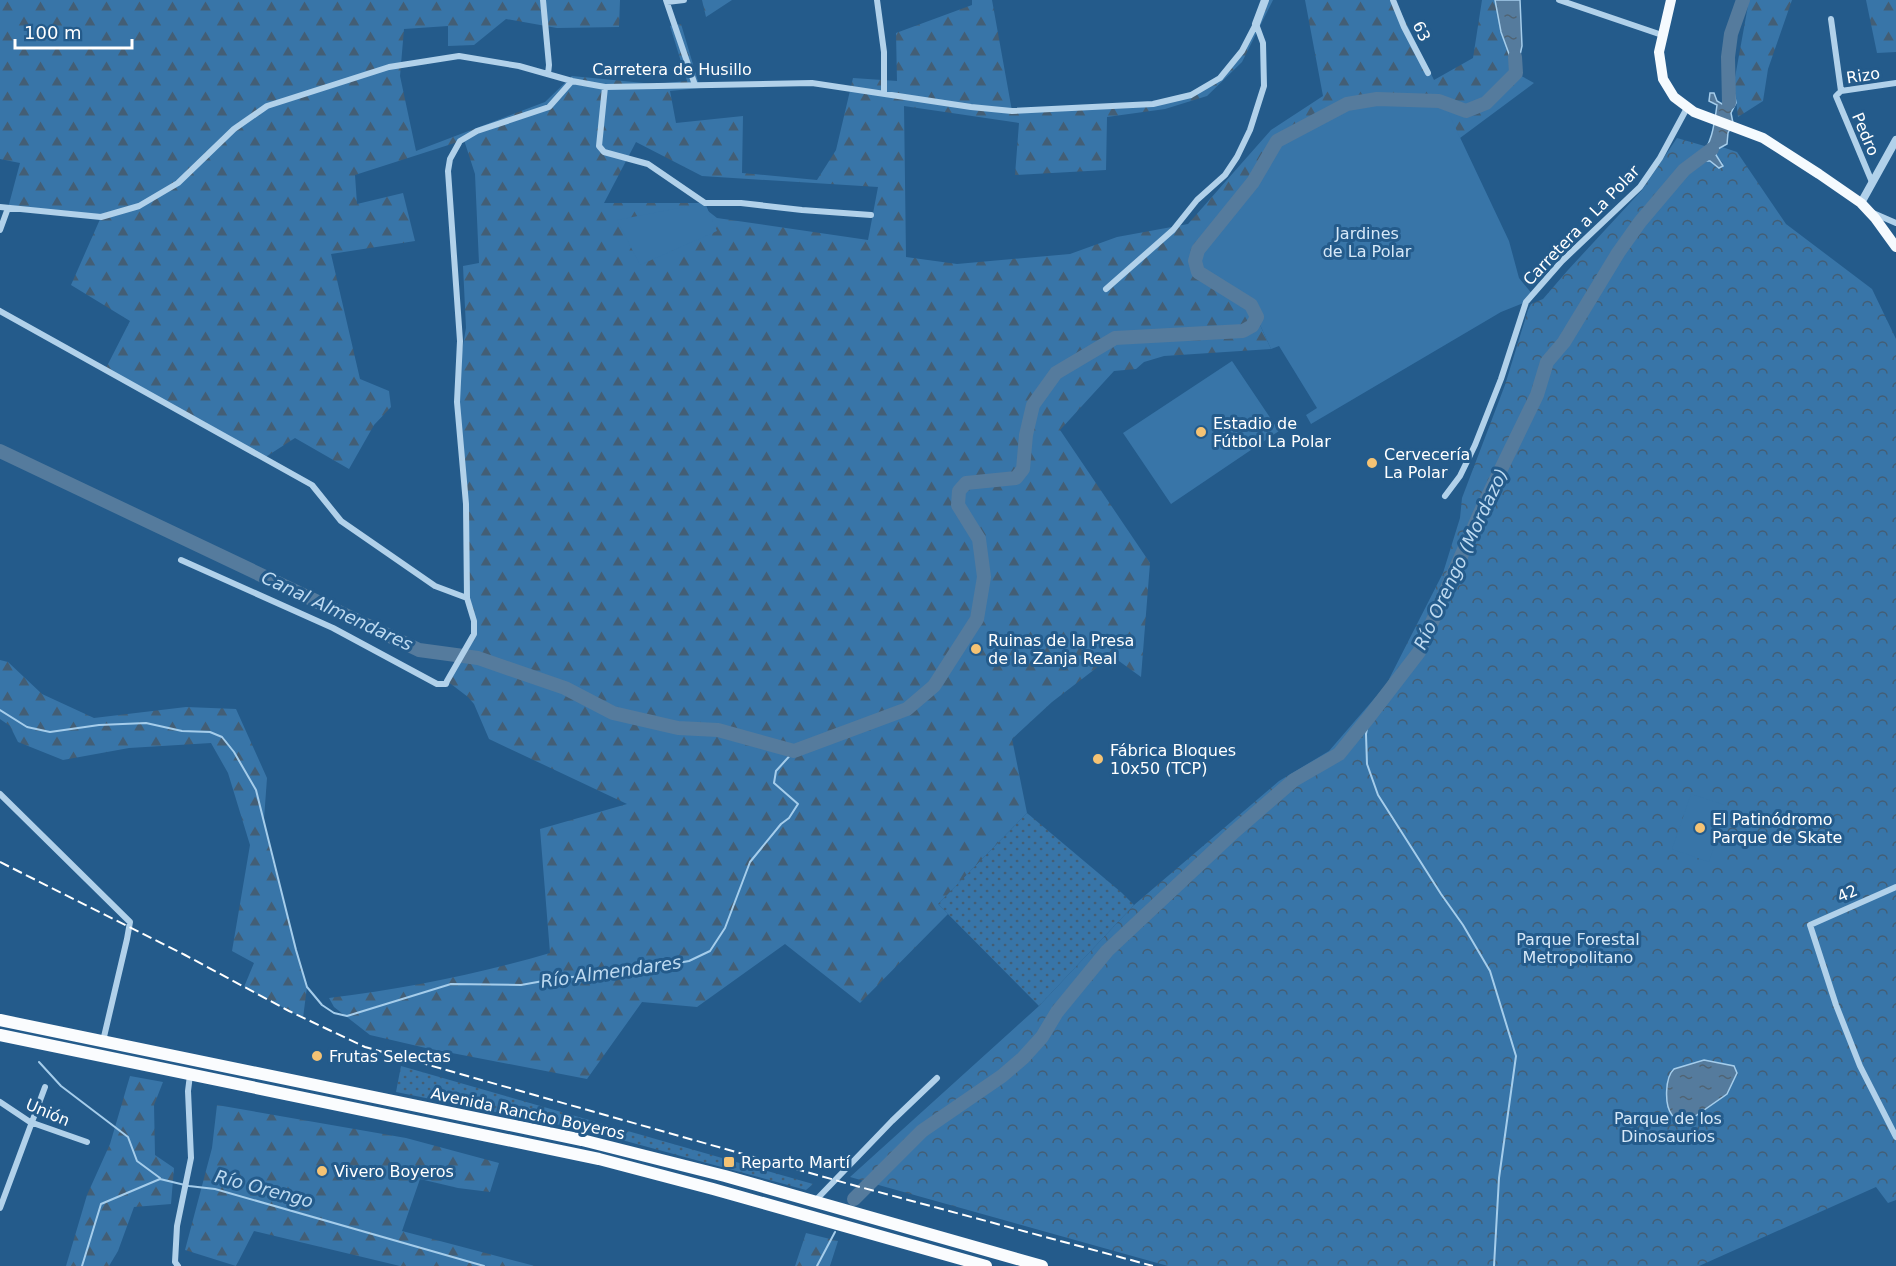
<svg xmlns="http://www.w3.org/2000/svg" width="1896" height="1266" viewBox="0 0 1896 1266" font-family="'DejaVu Sans',sans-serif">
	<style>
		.grass { fill: url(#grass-dots) }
		.forest { fill: url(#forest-firs); fill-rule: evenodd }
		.park { fill: url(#park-crowns) }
		.garden { fill: #3875a8 }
		.water { fill: url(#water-ripples); stroke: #a5cdeb; stroke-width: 1.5 }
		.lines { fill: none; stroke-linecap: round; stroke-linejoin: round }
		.stream { stroke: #a5cdeb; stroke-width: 2 }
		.river { stroke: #557b9d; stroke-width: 14 }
		.minor { stroke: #b1d1ea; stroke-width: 6 }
		.tertiary { stroke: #b1d1ea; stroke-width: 8 }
		.primary { stroke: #f5fafe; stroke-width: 10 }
		.trunk { stroke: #fafcfe; stroke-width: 12 }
		.rail { stroke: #fff; stroke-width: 2; stroke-dasharray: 10 4.5; stroke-linecap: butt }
		.poi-dot { fill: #f5c374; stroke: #245b8b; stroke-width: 2 }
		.labels { text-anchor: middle; stroke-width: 6; stroke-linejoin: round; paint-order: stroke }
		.street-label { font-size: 16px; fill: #fff; stroke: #245b8b }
		.park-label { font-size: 16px; fill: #d6e8f8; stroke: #245b8b }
		.poi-label { font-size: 16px; fill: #fff; stroke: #245b8b; text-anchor: start }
		.water-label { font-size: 18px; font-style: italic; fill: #bddaf1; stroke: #245b8b }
	</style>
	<defs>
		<pattern id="grass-dots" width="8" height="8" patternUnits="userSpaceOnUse" patternTransform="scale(1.5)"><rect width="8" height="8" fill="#3875a8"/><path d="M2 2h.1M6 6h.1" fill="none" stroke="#435e75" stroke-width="1.8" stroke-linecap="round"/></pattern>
		<pattern id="forest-firs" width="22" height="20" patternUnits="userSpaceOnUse" patternTransform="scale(1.5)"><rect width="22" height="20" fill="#3875a8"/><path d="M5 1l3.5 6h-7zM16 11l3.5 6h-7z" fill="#435e75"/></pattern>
		<pattern id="park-crowns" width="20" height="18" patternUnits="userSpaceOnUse" patternTransform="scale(1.5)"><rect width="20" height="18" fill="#3875a8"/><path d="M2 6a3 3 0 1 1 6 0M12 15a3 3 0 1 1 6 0" fill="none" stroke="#435e75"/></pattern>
		<pattern id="water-ripples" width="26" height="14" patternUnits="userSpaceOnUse" patternTransform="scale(1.5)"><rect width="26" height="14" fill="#557b9d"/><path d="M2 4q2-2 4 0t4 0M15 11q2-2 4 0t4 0" fill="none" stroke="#506474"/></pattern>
	</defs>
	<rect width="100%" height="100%" fill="#245b8b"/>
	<path class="grass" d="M1027,813L1122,893L1134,905L1039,1006L938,904Z
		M401,1066L813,1184L806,1190L585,1130L396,1092Z"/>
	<path class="forest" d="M0,0H620L619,27L557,28L506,19L474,45L448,46V26L404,29L400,76L416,151L545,102L572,76L654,84L687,81L670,26L681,24L700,88L670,91L676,123L743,116L742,173L817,180L836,150L853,78L897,81L896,33L972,5V0H992L1012,111L1153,104L1191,95L1220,78L1242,51L1265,0H1273L1242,62L1207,96L1165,109L1107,117L1106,170L1015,175L1019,123L904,106L906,257L957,264L1070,254L1117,237L1188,224L1271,130L1323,96L1305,0H1395L1434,80L1473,58L1482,0H1495L1501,32L1516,73L1534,83L1460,138L1439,101L1377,99L1347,104L1277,141L1253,182L1228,214L1198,272L1251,305L1271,349L1164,356L1144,362L1136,369L1114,371L1060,430L1150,563L1141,677L1112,656L1052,702L1012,739L1027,813L938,904L948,914L860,1003L785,944L697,1007L642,1002L587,1079L426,1048L370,1035L334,1007L329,998C404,989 478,974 550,953L540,829L627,804L489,739L474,704L468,697L447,681L474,634L467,598L466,504L461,456L459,368L466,328L463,266L479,263L475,174L464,140L355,175L357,204L403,193L415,241L331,254L360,379L389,391L391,407L374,425L349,469L295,438L264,458L105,370L130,321L71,285L101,217L8,208L20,163L0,159ZM636,142L702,176L878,187L868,240L717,218L708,211L705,203H604Z
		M702,0H732L706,17Z
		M1749,0H1792L1768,69L1763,101L1738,117L1734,83Z
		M1866,0H1896V52L1877,53Z
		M0,660L8,662L42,694L94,718L186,707L236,709L267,778L264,819L272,858L307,987L303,1018L244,987L254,963L232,951L250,845L228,773L211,743L129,748L63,760L18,742L10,726L0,719Z
		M130,1076L163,1082L154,1105L155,1155L174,1168L171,1204L134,1207L118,1251L109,1266H66L87,1195L110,1144Z
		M217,1105L406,1138L499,1163L490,1192L458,1188L420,1179L402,1231L535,1266H400L254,1231L236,1266L185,1250L212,1148Z
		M806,1233L838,1241L830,1266H795Z"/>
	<path class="park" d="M1677,138L1708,147L1698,161H1710L1719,168L1723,163L1716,155L1718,148L1722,147L1737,152L1786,224L1872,289L1896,339V1200L1888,1203L1876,1187L1699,1266H1168L850,1177L1039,1006L1134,905L1279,781L1329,751L1386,685L1443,573L1460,518L1462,498L1505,385L1528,310L1531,304L1543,299L1568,270L1642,190Z"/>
	<path class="garden" d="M1377,99L1439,101L1448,112L1509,241L1519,278L1533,295L1526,302L1501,312L1311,424L1306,415L1317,408L1279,346L1271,349L1251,305L1198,272L1195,261L1198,250L1253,182L1277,141L1347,104Z
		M705,203L717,231L640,265L617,220Z
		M1232,361L1279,431L1171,504L1123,433Z
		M1691,794L1728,806L1709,862L1672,849Z"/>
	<path class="water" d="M1495,0H1520L1522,46L1516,73L1501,32Z
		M1733,87L1736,103L1731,113L1733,123L1728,133L1727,144L1716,150V155L1723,166L1719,168L1710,161H1698C1712,143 1714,127 1717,105L1709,101L1710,93H1714L1717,101L1722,104L1726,97L1724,88Z
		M1704,1060L1734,1066L1737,1073L1727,1094L1694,1117L1679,1121C1678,1120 1673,1116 1672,1115C1664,1105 1665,1077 1674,1069Z"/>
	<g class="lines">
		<path class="stream" d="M0,710L27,727L50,732L99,725L146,723L182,731L210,732L222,737L234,752L256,790L296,950L307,987L322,1005L334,1013L347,1016L451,984L521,985L554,979L645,969L689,961L710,951L725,928L750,862L781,824L789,818L798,804L774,783L776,771L794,751
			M1369,717L1366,734L1367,764L1378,795L1441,894L1463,925L1490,971L1516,1056L1499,1178L1494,1266
			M39,1062L61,1086L128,1137L137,1161L160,1178
			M82,1266L101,1204L160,1179L189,1186L215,1189L484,1266
			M817,1266L835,1232"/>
		<path class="river" d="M1729,103L1728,57L1731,34L1743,0
			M0,451L419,650L478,658L565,688L613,713L678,728L718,730L794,751L907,709L934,686L977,619L984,577L979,539L958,505L959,491L966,483L1016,478L1023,469L1026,435L1033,405L1056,373L1115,338L1243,331L1252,326L1257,317L1251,305L1198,272L1195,261L1198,250L1253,182L1277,141L1347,104L1377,99L1439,101L1466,111L1486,103L1516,73L1515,57
			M854,1199L922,1131L1002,1076L1023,1058L1042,1037L1057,1012L1107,951L1234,832L1294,780L1339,754L1369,717L1419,652L1484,504L1537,395L1547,362L1564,342L1618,253L1640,222L1684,170L1712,149"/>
		<path class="minor" d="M543,0L549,65L548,74
			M666,0L695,85
			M877,0L884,52V93
			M1393,0L1404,27L1428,73
			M1559,0L1662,35
			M667,2L684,0
			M1831,19L1841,91
			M605,87L599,146L604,152L648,164L705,203H741L802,210L871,215
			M1872,182L1836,96L1841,91L1896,83
			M0,207L101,217L139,206L178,183L234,129L267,106L389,67L459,56L519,66L572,81L605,87L812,83L971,107L1012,111L1153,104L1191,95L1220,78L1242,51L1256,24
			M1873,213L1896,223
			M0,230L8,208
			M1106,289L1173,230L1197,200L1225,175L1237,157L1250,130L1264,86L1263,43L1256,24
			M0,311L312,485L341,521L435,586L467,598
			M1445,496L1460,476L1475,445L1501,379L1526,302L1562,261L1640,187L1660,158L1687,108
			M181,560L333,628L437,684H446L447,681L474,634V621L467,598L466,504L457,402L460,341L448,171L450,159L460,141L477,131L549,107L572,81
			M0,794L130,922L127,939L103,1041
			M1896,887L1810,925L1836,1005L1860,1066L1896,1137
			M0,1102L30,1122L87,1142
			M815,1201L892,1121L937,1078
			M0,1208L45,1087
			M178,1266L175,1262L177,1226L191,1158L188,1091L190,1075"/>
		<path class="tertiary" d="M1256,24L1265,0
			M1861,203L1896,140"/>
		<path class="primary" d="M1671,0L1659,52L1663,79L1674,97L1694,112L1763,138L1819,174L1861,203L1875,218L1896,247"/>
		<path class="trunk" d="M0,1020L582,1140L725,1176L1042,1266
			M0,1035L599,1159L713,1189L986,1266"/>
		<path class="rail" d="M0,862L185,955L289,1011L365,1047L849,1184L1153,1266"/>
	</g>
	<g class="poi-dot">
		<circle cx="1201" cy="432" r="6"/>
		<circle cx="1372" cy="463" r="6"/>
		<circle cx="976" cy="649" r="6"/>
		<circle cx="1098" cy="759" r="6"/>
		<circle cx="1700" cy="828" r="6"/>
		<circle cx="317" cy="1056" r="6"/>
		<rect x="723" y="1156" width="12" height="12" rx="3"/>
		<circle cx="322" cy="1171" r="6"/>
	</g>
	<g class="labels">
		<g class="street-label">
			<text transform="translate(1422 31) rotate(64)" y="6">63</text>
			<text x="672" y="75">Carretera de Husillo</text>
			<text transform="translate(1863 75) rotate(-9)" y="6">Rizo</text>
			<text transform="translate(1866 134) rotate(67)" y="6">Pedro</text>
			<text transform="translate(1581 225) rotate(-46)" y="6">Carretera a La Polar</text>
			<text transform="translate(1847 893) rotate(-24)" y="6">42</text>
			<text transform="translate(48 1112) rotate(23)" y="6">Unión</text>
			<text transform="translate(528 1113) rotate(12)" y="6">Avenida Rancho Boyeros</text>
		</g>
		<g class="park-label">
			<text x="1367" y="239">Jardines<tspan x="1367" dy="18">de La Polar</tspan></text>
			<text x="1578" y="945">Parque Forestal<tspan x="1578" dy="18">Metropolitano</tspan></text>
			<text x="1668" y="1124">Parque de los<tspan x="1668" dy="18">Dinosaurios</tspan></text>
		</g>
		<g class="poi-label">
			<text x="1213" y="429">Estadio de<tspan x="1213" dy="18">Fútbol La Polar</tspan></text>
			<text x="1384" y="460">Cervecería<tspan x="1384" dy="18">La Polar</tspan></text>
			<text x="988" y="646">Ruinas de la Presa<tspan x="988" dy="18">de la Zanja Real</tspan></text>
			<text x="1110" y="756">Fábrica Bloques<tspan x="1110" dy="18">10x50 (TCP)</tspan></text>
			<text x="1712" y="825">El Patinódromo<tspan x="1712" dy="18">Parque de Skate</tspan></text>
			<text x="329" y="1062">Frutas Selectas</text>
			<text x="741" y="1168">Reparto Martí</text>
			<text x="334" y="1177">Vivero Boyeros</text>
		</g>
		<g class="water-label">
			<text transform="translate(1461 559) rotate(-65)" y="6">Río Orengo (Mordazo)</text>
			<text transform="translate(337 611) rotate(25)" y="6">Canal Almendares</text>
			<text transform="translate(611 972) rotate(-8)" y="6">Río Almendares</text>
			<text transform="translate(264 1189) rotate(15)" y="6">Río Orengo</text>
		</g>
	</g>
	<path d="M15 39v9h117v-9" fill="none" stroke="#ffffff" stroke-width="3"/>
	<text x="24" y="39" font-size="18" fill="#ffffff" stroke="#245b8b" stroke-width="4.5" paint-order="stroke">100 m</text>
</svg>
